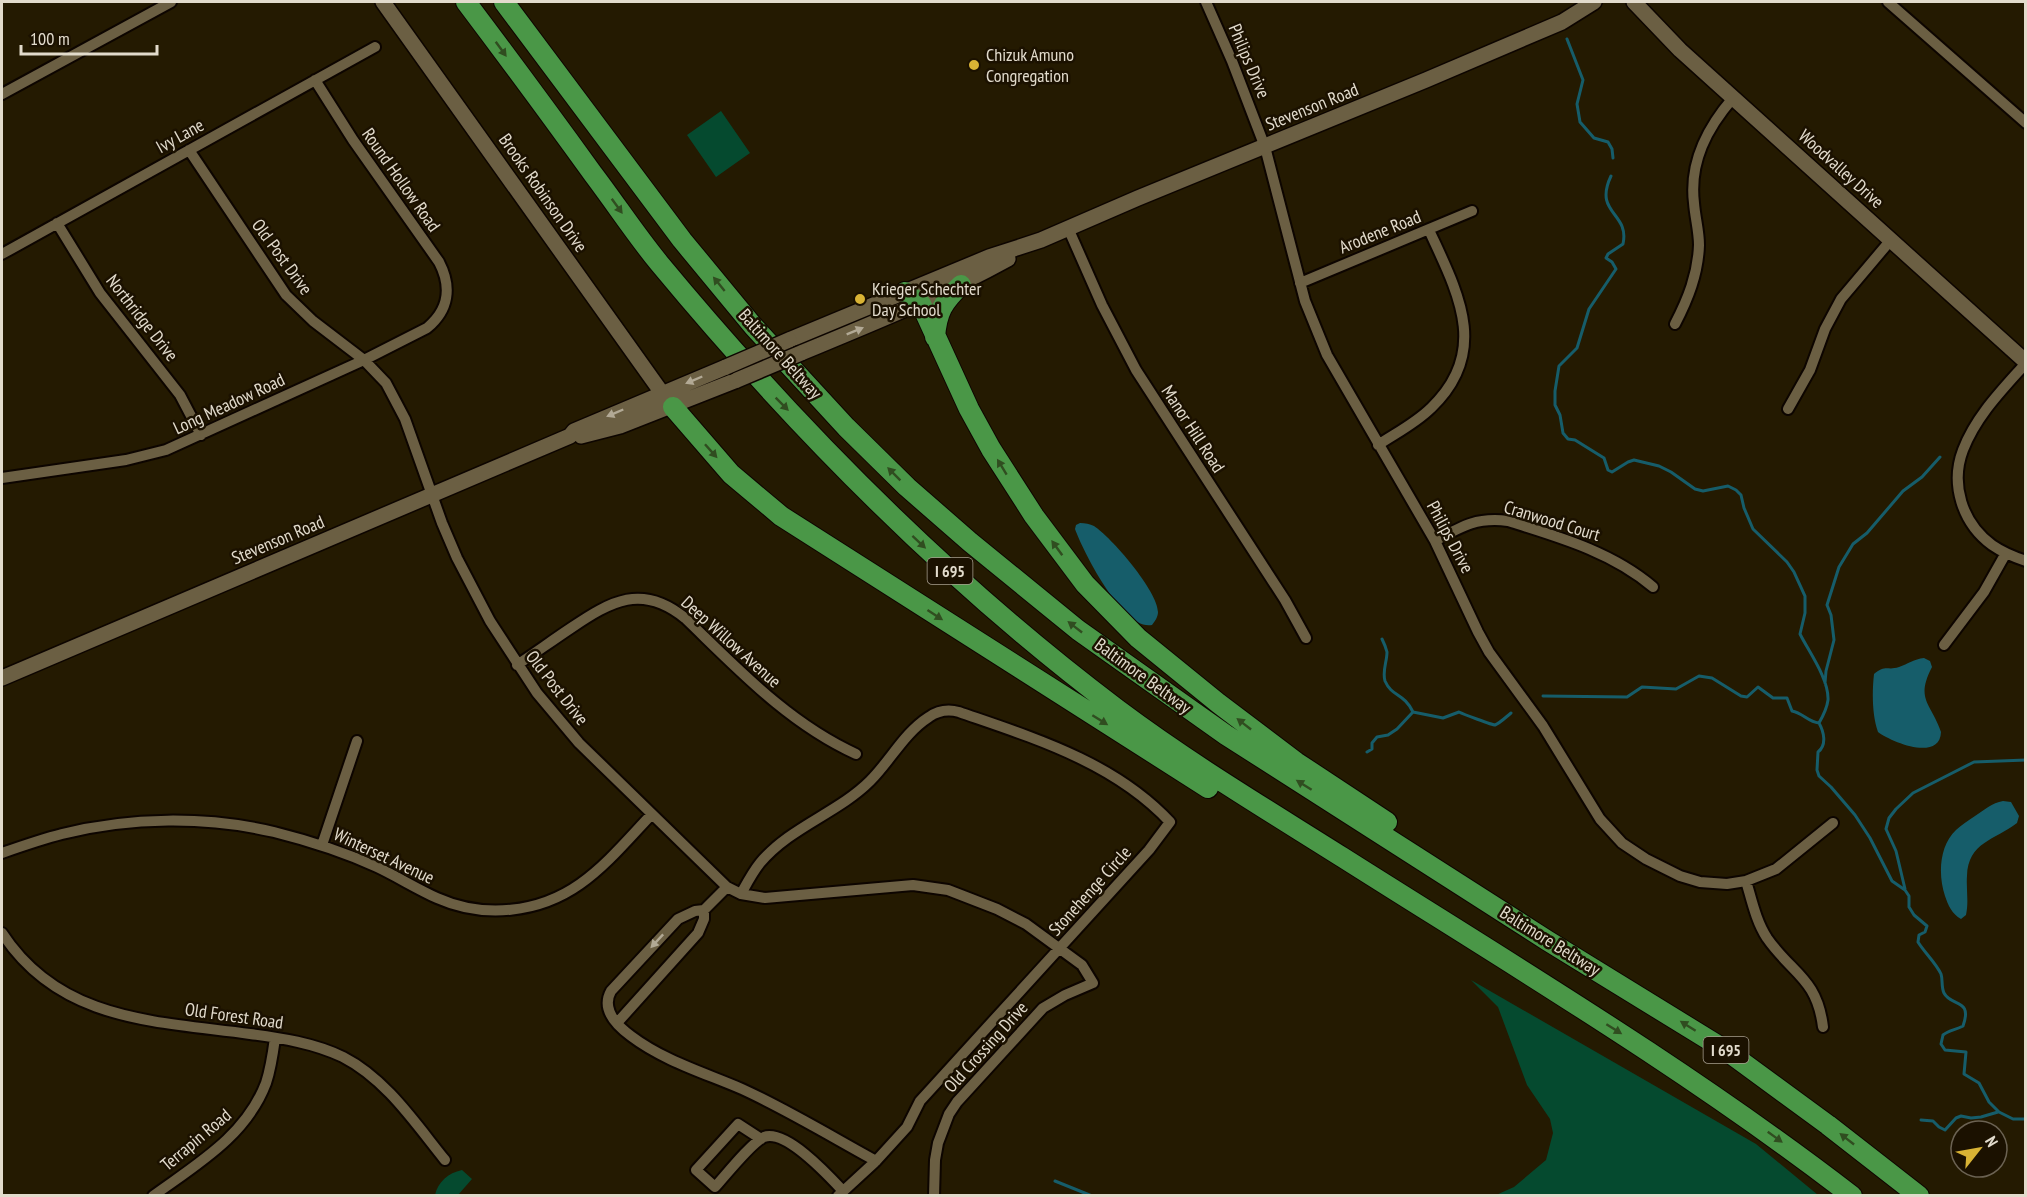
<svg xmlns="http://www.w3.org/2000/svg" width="2027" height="1197" viewBox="0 0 2027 1197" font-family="'PT Sans Narrow',sans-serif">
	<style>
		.green { fill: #054a2f }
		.water { fill: #165d6a }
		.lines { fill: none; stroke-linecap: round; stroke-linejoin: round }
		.stream { stroke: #165d6a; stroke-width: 3 }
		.street-casing { stroke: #0d0500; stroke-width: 14 }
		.secondary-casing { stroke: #0d0500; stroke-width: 18 }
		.highway-casing { stroke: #0d0500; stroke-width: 22 }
		.street { stroke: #6b5f43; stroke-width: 10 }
		.secondary { stroke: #6b5f43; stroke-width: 15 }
		.highway { stroke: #4a9747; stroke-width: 20 }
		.secondary-bridge-casing { stroke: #0d0500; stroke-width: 18; stroke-linecap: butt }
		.secondary-bridge { stroke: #6b5f43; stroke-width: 15 }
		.oneway { fill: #304d20 }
		.oneway2 { fill: #b2a995 }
		.poi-dot { fill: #d9b334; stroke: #1b1100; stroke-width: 2 }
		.labels { text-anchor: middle; stroke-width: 5; stroke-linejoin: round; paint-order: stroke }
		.shield { fill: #1b1100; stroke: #a69e8f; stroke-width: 1.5 }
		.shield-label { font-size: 16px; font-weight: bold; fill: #e2dbcc }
		.poi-label { font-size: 18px; fill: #e2dbcc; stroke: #1b1100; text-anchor: start }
		.street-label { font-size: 18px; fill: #e2dbcc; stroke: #1b1100 }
	</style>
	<rect width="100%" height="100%" fill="#241a01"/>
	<path class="green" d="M721,111L750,153L716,177L687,135Z
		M1471,980L1756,1144L1818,1195H1496L1514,1187L1546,1160L1553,1133L1550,1119L1527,1085L1498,1007Z
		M462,1170L472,1179L458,1195H435C438,1182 448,1173 462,1170Z"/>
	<path class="water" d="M1080,523C1085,523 1090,524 1094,526C1111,537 1158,591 1158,612C1158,617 1155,621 1152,625C1123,631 1083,551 1075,529L1076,525Z
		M1924,658L1930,661L1932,667C1915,700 1931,703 1941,732C1940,762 1891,742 1878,732C1872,715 1872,692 1874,674C1886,664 1887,671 1899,667C1908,664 1914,659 1924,658Z
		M2003,801L2011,802L2019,816L2017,823C1995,840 1968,842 1967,876C1966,889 1969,901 1966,915L1961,919C1952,914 1948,905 1945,896C1938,875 1939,846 1956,830C1961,825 1968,821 1975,816C1984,810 1992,803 2003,801Z"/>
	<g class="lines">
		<path class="stream" d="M1567,39L1583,80L1577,104L1580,122L1594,138L1608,142L1612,149L1613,158
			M1611,176C1593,214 1630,212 1623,244L1608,254L1606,258L1612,262L1616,269L1589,309L1577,348L1559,366L1555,391V405L1560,415L1563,433L1568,439L1575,440L1604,458L1608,470L1612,472L1628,462L1634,460L1659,466L1671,472L1695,489L1703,491L1728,486L1736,490L1741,495L1744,508L1753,529L1787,562L1794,572L1805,596V613L1800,634C1809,652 1829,679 1828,700C1827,708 1823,716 1819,723C1824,732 1827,745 1818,752L1817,770L1819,776L1831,787L1855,815L1870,838L1892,881L1905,890L1909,896V907L1914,915L1927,926L1925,932L1919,935L1918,942C1924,952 1936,963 1941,974C1943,980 1941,987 1944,993C1951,1007 1973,998 1963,1026C1956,1030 1949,1030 1943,1035L1941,1044L1945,1050L1966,1052L1964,1074L1979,1083L1989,1102L1999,1112L2013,1119H2026
			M1382,639C1384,643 1386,648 1387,652C1387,662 1382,671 1385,681C1392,697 1404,693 1413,712
			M1825,683L1826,671L1834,640L1831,615L1827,605L1839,567L1853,544L1867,533L1903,491L1922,477L1940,457
			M1543,696L1627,697L1642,687L1676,689L1699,676L1712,678L1741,696L1747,697L1758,687L1773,698H1787L1792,711C1803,713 1808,722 1819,723
			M1413,712L1443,718L1459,712C1463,714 1492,725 1495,725C1500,723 1506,717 1511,713
			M1367,752L1372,749V743L1377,737L1388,735L1397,729L1413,712
			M1905,889L1896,851L1886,829L1889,818L1896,809L1913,793L1974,762L2026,760
			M1921,1120L1933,1121L1939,1127L1945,1130L1956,1118L1961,1116L1971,1118L1981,1117L1998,1112
			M1055,1181L1092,1196"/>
		<g class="street-casing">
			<path id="street" d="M1206,2L1232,61L1265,147L1305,301L1327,355L1435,541L1478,632L1489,652L1543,726L1600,819L1622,843L1646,859L1680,876L1700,882L1727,884L1746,881L1776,869L1833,823
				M1888,2L2026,123
				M2,94L171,2
				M189,150L286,295L313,321L364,360L386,383L405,419L442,523L457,558L490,621L537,693L579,743L727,887L741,894L765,898L913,885L948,890L997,909L1026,924L1082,965L1093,983L1065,995L1043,1008L957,1102L949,1114L938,1143L935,1160L934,1196
				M57,223L100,293L180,395L201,435
				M1068,228L1102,305L1136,370L1285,600L1306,638
				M2,254L375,47
				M1300,283L1472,211
				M1675,324C1688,299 1698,274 1699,245C1699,231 1695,217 1694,203C1689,162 1707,128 1733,98
				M2026,363C2002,390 1976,416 1963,450C1950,484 1962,523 1992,545C2002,552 2014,557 2026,561
				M1788,409L1810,370L1825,329L1841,299L1890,241
				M1378,445C1396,433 1416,423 1431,408C1491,351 1457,291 1429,230
				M2,478L126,460L166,450L364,360L427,328C449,310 452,287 439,262L353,140L315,80
				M1435,541C1462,526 1477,517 1508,521C1559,537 1612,552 1653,587
				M1944,645L1984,592L2006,553
				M517,665C535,653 553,640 571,628C611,601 642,583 685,618C738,669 788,723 856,754
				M322,845L357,741
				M2,853C22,846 42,839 62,834C130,817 206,816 274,832C310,841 344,852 377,867C398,877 417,889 437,898C484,919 539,913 580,884C607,865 629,838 652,814
				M1746,881C1752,901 1756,921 1767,938C1792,974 1817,978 1823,1027
				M727,887L704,910L695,911L678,919L611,991C601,1009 616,1025 631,1036C664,1061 705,1073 742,1089C788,1110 832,1137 876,1161
				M741,894C747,883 752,873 760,863C790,827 838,813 870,781C891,760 904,733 929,717C939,710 948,709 959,712C1034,738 1114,762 1170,822L1149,850L920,1101L907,1127L876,1161L838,1196
				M2,933C60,1022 156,1021 250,1034C281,1038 314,1043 343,1057C386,1079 415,1123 445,1160
				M617,1023L698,933L704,919V910
				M761,1139L738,1124L696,1170L715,1187C725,1176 752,1142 764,1137C786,1129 829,1176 843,1191
				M153,1196C197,1164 246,1136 266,1083C271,1068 273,1053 275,1038"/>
		</g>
		<g class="secondary-casing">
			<path id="secondary" d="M383,2L667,400
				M1634,2L1680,50L2026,362
				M789,340L989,257L1041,240L1138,198L1426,80L1562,22L1594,2
				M801,353C871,324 941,296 1008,259
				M581,436L620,426L737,380
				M2,678L570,436L574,431L726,367"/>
		</g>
		<g class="highway-casing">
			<path id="highway" d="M466,2C509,59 551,116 593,174C615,203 636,235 659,263C795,427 947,581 1117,709C1189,763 1266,809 1342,857C1514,966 1690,1071 1852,1196
				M504,2L682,240L753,326L846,427L907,487L970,542L1078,630L1226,735L1548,941L1727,1051L1828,1125L1919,1196
				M905,292L921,304L969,409L991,449L1034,516L1085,584L1138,638L1218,703L1296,762L1387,822
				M935,337C937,312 943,302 961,285
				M673,407L731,474L781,516L1208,788"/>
		</g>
		<use href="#street" class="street"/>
		<use href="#secondary" class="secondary"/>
		<use href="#highway" class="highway"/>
		<g class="secondary-bridge-casing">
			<path id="secondary-bridge" d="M726,367L789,340
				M737,380L801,353"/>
		</g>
		<use href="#secondary-bridge" class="secondary-bridge"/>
	</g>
	<defs><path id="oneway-solid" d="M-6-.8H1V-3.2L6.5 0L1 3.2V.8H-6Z" transform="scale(1.5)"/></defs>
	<g class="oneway">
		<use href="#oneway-solid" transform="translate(501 49) rotate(54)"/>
		<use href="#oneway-solid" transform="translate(617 206) rotate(54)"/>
		<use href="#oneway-solid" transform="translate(719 284) rotate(-129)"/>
		<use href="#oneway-solid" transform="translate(782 404) rotate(45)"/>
		<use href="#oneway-solid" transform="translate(711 451) rotate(48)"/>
		<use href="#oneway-solid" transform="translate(1002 467) rotate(-121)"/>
		<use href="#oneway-solid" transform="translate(894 474) rotate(-135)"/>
		<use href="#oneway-solid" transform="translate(919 542) rotate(43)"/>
		<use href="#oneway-solid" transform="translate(1057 548) rotate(-126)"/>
		<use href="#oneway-solid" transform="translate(935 615) rotate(33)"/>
		<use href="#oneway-solid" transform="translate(1075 627) rotate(-142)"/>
		<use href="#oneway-solid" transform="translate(1100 720) rotate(32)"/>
		<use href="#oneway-solid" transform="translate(1244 724) rotate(-142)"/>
		<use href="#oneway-solid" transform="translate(1304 785) rotate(-148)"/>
		<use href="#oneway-solid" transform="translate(1688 1026) rotate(-148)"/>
		<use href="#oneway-solid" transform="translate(1614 1029) rotate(32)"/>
		<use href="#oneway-solid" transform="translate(1775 1137) rotate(36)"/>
		<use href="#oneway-solid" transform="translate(1847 1139) rotate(-142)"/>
	</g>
	<g class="oneway2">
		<use href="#oneway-solid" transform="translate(855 331) rotate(-22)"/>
		<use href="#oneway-solid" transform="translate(694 380) rotate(157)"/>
		<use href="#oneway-solid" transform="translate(615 413) rotate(157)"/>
		<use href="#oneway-solid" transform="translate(657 941) rotate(133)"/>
	</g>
	<g class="poi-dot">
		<circle cx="974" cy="65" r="6"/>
		<circle cx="860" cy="299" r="6"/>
	</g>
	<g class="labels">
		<g class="shield">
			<rect x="927.5" y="558" width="45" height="26" rx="4.5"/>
			<rect x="1703.5" y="1037" width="45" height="26" rx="4.5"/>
		</g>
		<g class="shield-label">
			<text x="950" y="577">I 695</text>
			<text x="1726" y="1056">I 695</text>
		</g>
		<g class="poi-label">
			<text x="986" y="61">Chizuk Amuno<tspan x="986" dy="21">Congregation</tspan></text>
			<text x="872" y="295">Krieger Schechter<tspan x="872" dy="21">Day School</tspan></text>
		</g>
		<g class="street-label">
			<text transform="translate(1249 61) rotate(67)" y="6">Philips Drive</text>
			<text transform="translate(1312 107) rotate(-22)" y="6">Stevenson Road</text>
			<text transform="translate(180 136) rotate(-29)" y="6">Ivy Lane</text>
			<text transform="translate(1841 169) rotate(42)" y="6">Woodvalley Drive</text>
			<text transform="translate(401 180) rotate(55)" y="6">Round Hollow Road</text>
			<text transform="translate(543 193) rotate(55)" y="6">Brooks Robinson Drive</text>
			<text transform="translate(1380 232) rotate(-22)" y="6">Arodene Road</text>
			<text transform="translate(282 257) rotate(54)" y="6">Old Post Drive</text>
			<text transform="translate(142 318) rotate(52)" y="6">Northridge Drive</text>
			<text transform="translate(780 354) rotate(48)" y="6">Baltimore Beltway</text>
			<text transform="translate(229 404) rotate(-25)" y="6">Long Meadow Road</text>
			<text transform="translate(1193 429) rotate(57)" y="6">Manor Hill Road</text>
			<text transform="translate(1552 521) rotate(17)" y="6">Cranwood Court</text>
			<text transform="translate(1450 537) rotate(62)" y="6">Philips Drive</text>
			<text transform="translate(278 540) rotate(-23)" y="6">Stevenson Road</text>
			<text transform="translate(731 642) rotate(42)" y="6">Deep Willow Avenue</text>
			<text transform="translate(1143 676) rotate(36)" y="6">Baltimore Beltway</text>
			<text transform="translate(557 688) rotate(52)" y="6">Old Post Drive</text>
			<text transform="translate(384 856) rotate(25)" y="6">Winterset Avenue</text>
			<text transform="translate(1090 891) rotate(-48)" y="6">Stonehenge Circle</text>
			<text transform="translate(1550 941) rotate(32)" y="6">Baltimore Beltway</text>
			<text transform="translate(234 1016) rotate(8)" y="6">Old Forest Road</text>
			<text transform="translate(986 1047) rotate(-48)" y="6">Old Crossing Drive</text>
			<text transform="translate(196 1140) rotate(-40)" y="6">Terrapin Road</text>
		</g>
	</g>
	<rect width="2027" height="1197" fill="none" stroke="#e2dbcc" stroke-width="6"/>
	<g transform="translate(1979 1149) rotate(59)"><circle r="28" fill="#1b1100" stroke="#6b6252" stroke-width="1.5"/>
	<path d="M0-4.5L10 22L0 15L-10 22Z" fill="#d9b334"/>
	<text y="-9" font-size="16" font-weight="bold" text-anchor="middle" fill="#e2dbcc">N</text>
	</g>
	<path d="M21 45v9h136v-9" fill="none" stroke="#e2dbcc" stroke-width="3"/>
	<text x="30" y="45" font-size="18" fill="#e2dbcc" stroke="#1b1100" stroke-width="4.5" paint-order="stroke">100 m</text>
</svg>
